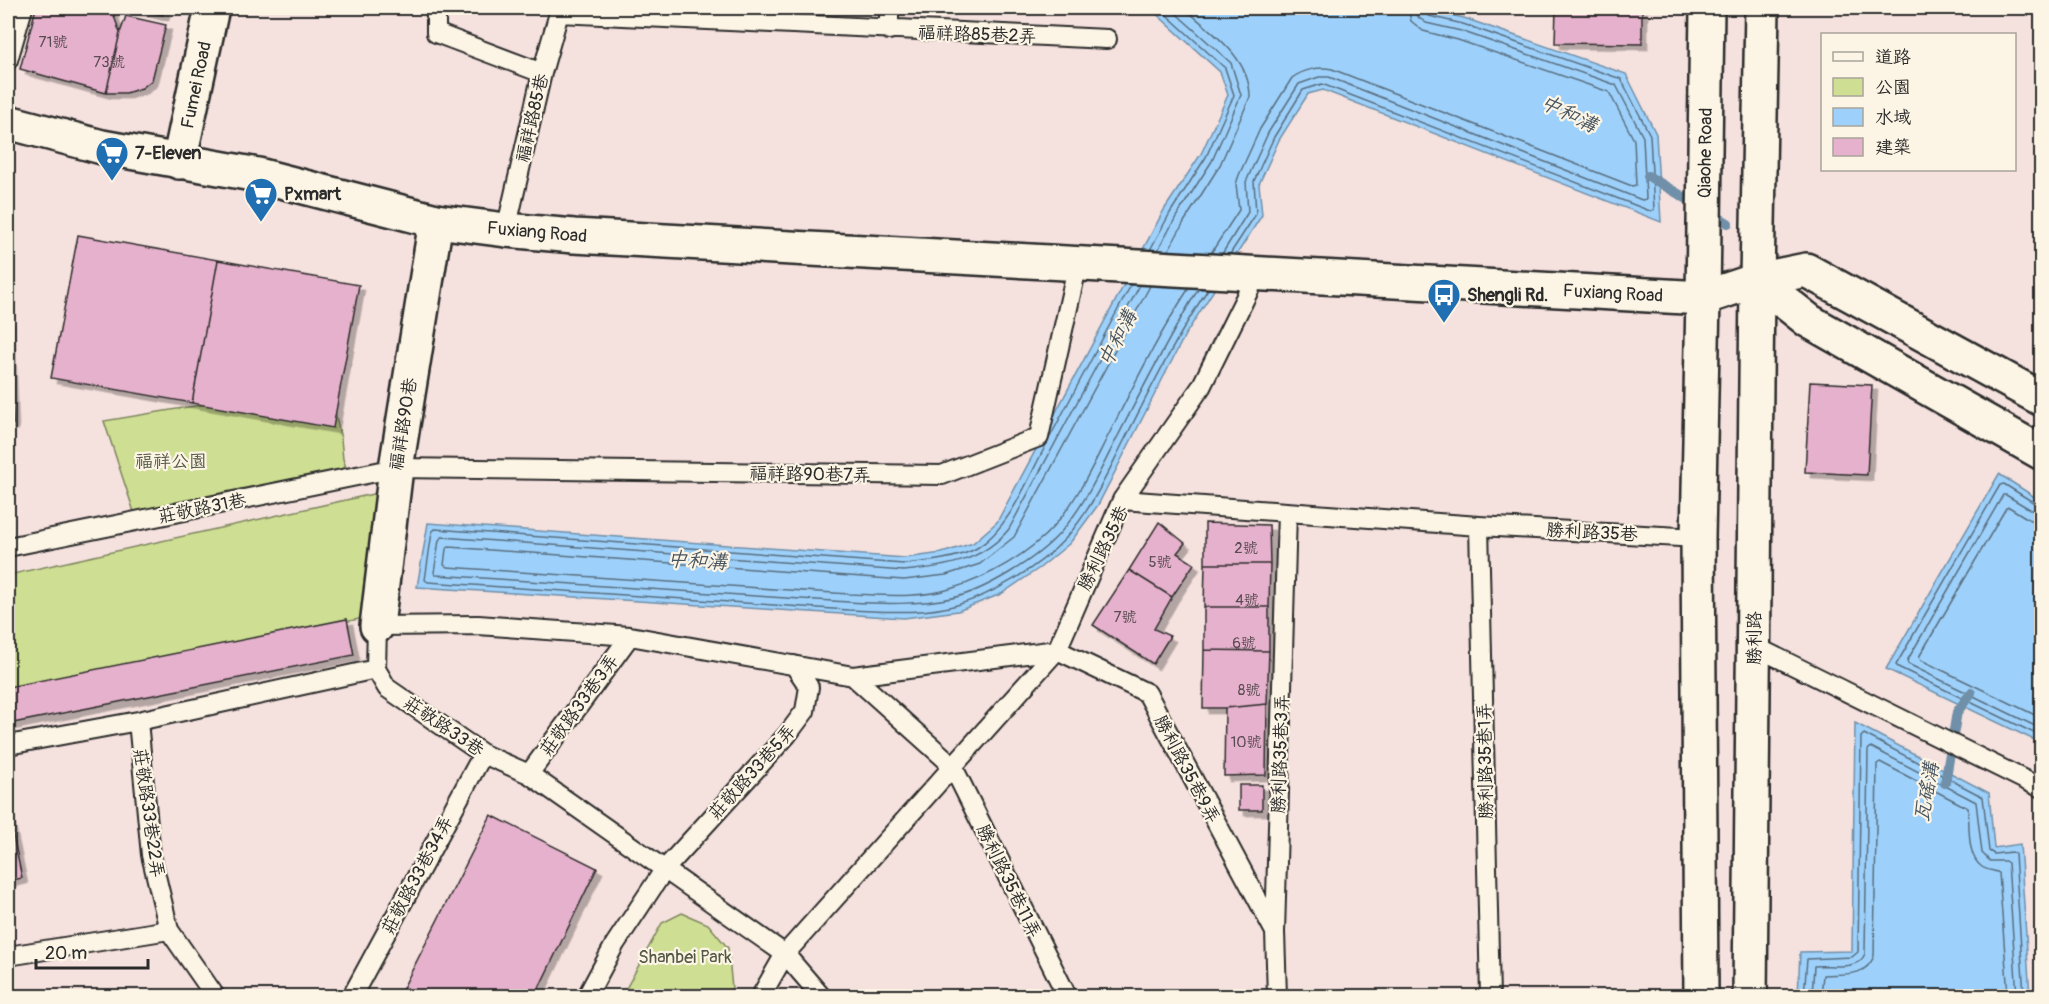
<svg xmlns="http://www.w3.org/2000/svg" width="2049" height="1004" viewBox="0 0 2049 1004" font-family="Pangolin,'LXGW WenKai TC',sans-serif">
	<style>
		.green { fill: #cede92; stroke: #7c845e; stroke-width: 1.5 }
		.water { fill: #9dd1fb; stroke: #6f8fa8; stroke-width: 1.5 }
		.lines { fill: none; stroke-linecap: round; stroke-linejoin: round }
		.shore { stroke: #596d7e; stroke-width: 1.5 }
		.stream { stroke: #6f8fa8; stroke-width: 10 }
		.building { fill: #e6b1cc; stroke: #2b2b2b; stroke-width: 1.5; filter: url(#shadow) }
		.lane-casing { stroke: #2b2b2b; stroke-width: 22 }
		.street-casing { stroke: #2b2b2b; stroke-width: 38 }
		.secondary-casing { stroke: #2b2b2b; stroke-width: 38 }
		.lane { stroke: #fcf5e5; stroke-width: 18 }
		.street { stroke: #fcf5e5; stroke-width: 33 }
		.secondary { stroke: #fcf5e5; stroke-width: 33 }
		.labels { text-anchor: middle; stroke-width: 4.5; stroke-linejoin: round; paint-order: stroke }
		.number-label { font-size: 15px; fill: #5a4c53 }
		.street-label { font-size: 18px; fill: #2b2b2b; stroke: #fcf5e5 }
		.poi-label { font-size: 18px; font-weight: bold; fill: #2b2b2b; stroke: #fcf5e5; text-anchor: start }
		.park-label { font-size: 18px; fill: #545845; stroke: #fcf5e5 }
		.water-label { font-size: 20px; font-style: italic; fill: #48545f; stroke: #fcf5e5 }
	</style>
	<defs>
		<filter id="shadow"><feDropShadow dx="5.5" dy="5.5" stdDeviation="0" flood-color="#0004"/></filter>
	</defs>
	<rect width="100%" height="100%" fill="#f5e1de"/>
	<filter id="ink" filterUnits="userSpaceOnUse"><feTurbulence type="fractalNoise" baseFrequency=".0167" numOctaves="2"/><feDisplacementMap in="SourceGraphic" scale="12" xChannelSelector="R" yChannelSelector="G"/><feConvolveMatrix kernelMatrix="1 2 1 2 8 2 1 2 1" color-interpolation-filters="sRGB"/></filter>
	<g filter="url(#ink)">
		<path class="green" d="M329,384L341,439L343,459L347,470L137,521L104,421Z
			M382,492L369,617L8,691V575Z
			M682,913L708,924L728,948L732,988L729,996H622L662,923Z"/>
		<path class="water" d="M1150,8H1418L1464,18L1626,74L1656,134L1661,222L1323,90L1308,94L1279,140L1259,184L1262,215L1185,335L1098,505L1070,543L1041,567L1001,594L958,611L904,618L417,587L428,523L905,558L942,553L973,543L997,522L1164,210L1201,154L1228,95L1220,72Z
			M1999,474L2041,501V738L2032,739L1886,669Z
			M1855,723L1989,793L1994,848L2020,844L2030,996H1798L1800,952L1852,951Z"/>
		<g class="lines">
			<path class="shore" d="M1150,250L1170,213L1206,157L1234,95L1225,68L1159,8
				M1158,250L1176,217L1212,161L1241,95L1231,63L1170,8
				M1168,251L1184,222L1220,165L1250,97C1250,57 1211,32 1184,8
				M1211,253L1239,210L1236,184L1239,175L1260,129L1292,78C1303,70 1319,66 1332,69L1632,186L1636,185L1634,140L1609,92L1458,40L1423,31L1411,21L1408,8
				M1222,254L1248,212L1246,182L1268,133L1299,84L1319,77H1329L1642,200L1646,199L1643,137L1616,85L1461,31L1426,23L1418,17L1417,8
				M1230,254L1256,214L1254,181L1274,137L1303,90L1322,84L1650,211L1654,210L1650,135L1621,79L1463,24L1429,16L1425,13L1424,8
				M1140,285L1009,529C982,562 944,567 904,571L442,537L439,540L434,573L436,575L848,602C883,604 918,605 952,598C985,591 1038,558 1060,533C1085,505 1101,469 1118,436C1144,386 1169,336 1199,288
				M1150,286L1014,537L980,564L946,575L904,580L449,547L446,549L444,565L447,567L849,594C882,595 921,599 953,588C987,578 1030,553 1054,526C1078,499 1093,465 1110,432C1135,383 1159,334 1189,288
				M1050,437L1131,285
				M1046,445C1028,478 1010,528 977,548C958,559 925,562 904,564L435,529L432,532L425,580L428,582L848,610C883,611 922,615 957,605C994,594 1039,567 1065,539C1092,509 1108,472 1126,437C1152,386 1177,336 1208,289
				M2042,505L2036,504L2004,484L2000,485L1896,665L1898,667L2032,732H2042
				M2042,513L2033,511L2006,495H2003L1907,661L1908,664L2033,725L2042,724
				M2042,522L2030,520L2009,507L2006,508L1919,657L1921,660L2035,715H2042
				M1804,996L1807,959L1852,957L1858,952L1861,737L1864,734L1983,797L1989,851L1994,854L2012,852L2015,854L2024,996
				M1812,996L1814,966C1830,964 1857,972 1865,954L1868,750L1871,747L1976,802L1982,853L1990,861H2005L2008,863L2017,996
				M1821,996L1823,975C1842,973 1865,979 1874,956L1877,764L1880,762L1968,808C1970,825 1966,856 1982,867C1988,871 1995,870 1999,873L2008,996"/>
			<path class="stream" d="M1648,176L1728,223
				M1945,783L1957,712L1971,693"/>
		</g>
		<path class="building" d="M36,8H75L112,10L120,33L106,93L20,69Z
			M126,8H165L163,15Z
			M1556,8H1642V44L1555,43Z
			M126,16L166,25L152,80L142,88L126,93H106L120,33Z
			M78,235L218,260L192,403L51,378Z
			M218,260L359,285L333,428L192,403Z
			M8,319H9L13,424H8Z
			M1810,382L1872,385L1867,475L1805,472Z
			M1159,522L1185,543L1177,553L1194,564L1172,597L1129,570Z
			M1205,523L1269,525L1270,564H1205Z
			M1205,564H1270L1269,607H1204Z
			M1129,570L1172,597L1154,629L1170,636L1153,664L1093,625Z
			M1204,607H1269V651L1204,650Z
			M347,619L354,655L8,724V687Z
			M1204,650L1269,651L1267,704L1225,708H1203Z
			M1267,704L1266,775L1224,776L1225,708Z
			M1239,785H1262V810H1239Z
			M8,811L22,878L8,881Z
			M491,815L597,868L535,996H399Z"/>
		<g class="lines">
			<g class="lane-casing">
				<path id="lane" d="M436,8V33L542,73
					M559,13L1107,39
					M889,30V8
					M8,60L23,8
					M506,230L542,73L559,13V8
					M1122,500L1201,387L1257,274
					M1479,526L1490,996
					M8,547L396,468L942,475L1039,437L1078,263
					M1754,646L2041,788
					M376,669L377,626L478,625L630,636L853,676L952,765L1067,996
					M853,676L1057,650L1147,693L1275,932
					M138,721L151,855L169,930L215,996
					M8,745L138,721L376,669L387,688L483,754L529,774L785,954L821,996
					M529,774L630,636
					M8,956L169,930
					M352,996L483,754
					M587,996L615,944L664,870L787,735L805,711L809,687L794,665
					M761,996L785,954L1057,650L1122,500L1479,526L1698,538
					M1277,996L1275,932L1287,512"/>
			</g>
			<g class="street-casing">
				<path id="street" d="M179,162L212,8
					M377,626L396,468L436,221
					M1701,996L1698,538L1703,298
					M1750,996L1757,280"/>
			</g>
			<g class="secondary-casing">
				<path id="secondary" d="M8,122L102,147L258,175L436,221L506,230L574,236L1703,298L1757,280L1806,270L2042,399
					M1757,280L1809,321L2042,453
					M1757,280L1762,8
					M1703,298L1707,8"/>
			</g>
			<use href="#lane" class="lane"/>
			<use href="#street" class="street"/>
			<use href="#secondary" class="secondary"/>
		</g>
	</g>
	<defs>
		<g id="supermarket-pin" transform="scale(1.725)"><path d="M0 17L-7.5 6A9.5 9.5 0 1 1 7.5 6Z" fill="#1f6fb2" stroke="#fcf5e5"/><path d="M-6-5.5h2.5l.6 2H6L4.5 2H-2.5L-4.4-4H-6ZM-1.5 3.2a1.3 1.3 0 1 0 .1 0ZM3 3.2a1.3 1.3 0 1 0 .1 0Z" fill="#fff"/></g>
		<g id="bus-pin" transform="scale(1.725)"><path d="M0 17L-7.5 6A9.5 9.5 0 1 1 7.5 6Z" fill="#1f6fb2" stroke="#fcf5e5"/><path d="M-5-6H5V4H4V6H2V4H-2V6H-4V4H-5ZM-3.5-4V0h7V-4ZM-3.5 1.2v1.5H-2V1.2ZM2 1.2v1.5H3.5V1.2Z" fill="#fff"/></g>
	</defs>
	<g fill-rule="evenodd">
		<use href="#supermarket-pin" x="112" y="153"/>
		<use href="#supermarket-pin" x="261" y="194"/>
		<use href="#bus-pin" x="1444" y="295"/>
	</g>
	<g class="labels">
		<g class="number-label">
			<text x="53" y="47">71號</text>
			<text x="109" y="67">73號</text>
			<text x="1246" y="553">2號</text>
			<text x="1160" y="567">5號</text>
			<text x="1247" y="605">4號</text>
			<text x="1125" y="622">7號</text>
			<text x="1244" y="648">6號</text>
			<text x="1249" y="695">8號</text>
			<text x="1246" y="747">10號</text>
		</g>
		<g class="street-label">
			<text transform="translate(977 34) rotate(2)" y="6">福祥路85巷2弄</text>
			<text transform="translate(196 85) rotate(-78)" y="6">Fumei Road</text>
			<text transform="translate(532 118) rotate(-77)" y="6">福祥路85巷</text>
			<text transform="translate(1705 153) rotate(-89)" y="6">Qiaohe Road</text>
			<text transform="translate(537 232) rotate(5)" y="6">Fuxiang Road</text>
			<text transform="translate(1613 293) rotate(3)" y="6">Fuxiang Road</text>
			<text transform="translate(403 424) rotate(-81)" y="6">福祥路90巷</text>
			<text transform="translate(810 474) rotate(1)" y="6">福祥路90巷7弄</text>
			<text transform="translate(202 508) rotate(-11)" y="6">莊敬路31巷</text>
			<text transform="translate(1592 532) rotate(3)" y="6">勝利路35巷</text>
			<text transform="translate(1103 548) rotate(-64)" y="6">勝利路35巷</text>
			<text transform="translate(1754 638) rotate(-90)" y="6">勝利路</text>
			<text transform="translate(579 705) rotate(-54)" y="6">莊敬路33巷3弄</text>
			<text transform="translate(444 726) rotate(34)" y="6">莊敬路33巷</text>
			<text transform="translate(1280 754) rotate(-88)" y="6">勝利路35巷3弄</text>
			<text transform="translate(1485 761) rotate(-91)" y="6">勝利路35巷1弄</text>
			<text transform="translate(1187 769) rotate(62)" y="6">勝利路35巷9弄</text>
			<text transform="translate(752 772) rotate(-48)" y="6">莊敬路33巷5弄</text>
			<text transform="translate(149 813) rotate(82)" y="6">莊敬路33巷22弄</text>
			<text transform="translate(417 875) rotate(-62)" y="6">莊敬路33巷34弄</text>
			<text transform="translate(1009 881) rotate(64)" y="6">勝利路35巷11弄</text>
		</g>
		<g class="poi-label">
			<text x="135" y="159">7-Eleven</text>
			<text x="284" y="200">Pxmart</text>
			<text x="1467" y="301">Shengli Rd.</text>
		</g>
		<g class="park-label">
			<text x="171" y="467">福祥公園</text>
			<text x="685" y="963">Shanbei Park</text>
		</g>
		<g class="water-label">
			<text transform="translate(1569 113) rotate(26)" y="7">中和溝</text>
			<text transform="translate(1117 338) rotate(-63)" y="7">中和溝</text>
			<text transform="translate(697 560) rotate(3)" y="7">中和溝</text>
			<text transform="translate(1926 792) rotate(-80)" y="7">瓦磘溝</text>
		</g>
	</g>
	<rect width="2049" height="1004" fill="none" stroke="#fcf5e5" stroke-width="30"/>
	<rect x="15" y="15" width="2019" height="974" fill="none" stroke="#2b2b2b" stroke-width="2" filter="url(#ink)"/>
	<rect x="1821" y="33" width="195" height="138" fill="#fcf5e5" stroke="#a8a49b" stroke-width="1.5"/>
	<rect x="1833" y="52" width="30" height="9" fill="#fcf5e5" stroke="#a8a49b" stroke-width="1.5"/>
	<text x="1875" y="63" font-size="18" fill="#2b2b2b">道路</text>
	<rect x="1833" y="78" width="30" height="18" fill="#cede92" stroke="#a8a49b" stroke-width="1.5"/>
	<text x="1875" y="93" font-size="18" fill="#2b2b2b">公園</text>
	<rect x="1833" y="108" width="30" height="18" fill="#9dd1fb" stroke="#a8a49b" stroke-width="1.5"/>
	<text x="1875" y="123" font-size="18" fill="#2b2b2b">水域</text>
	<rect x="1833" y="138" width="30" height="18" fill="#e6b1cc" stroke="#a8a49b" stroke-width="1.5"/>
	<text x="1875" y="153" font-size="18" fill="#2b2b2b">建築</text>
	<path d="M36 959v9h112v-9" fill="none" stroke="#2b2b2b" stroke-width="3"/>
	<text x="45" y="959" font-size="18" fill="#2b2b2b" stroke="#fcf5e5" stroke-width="4.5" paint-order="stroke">20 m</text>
</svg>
